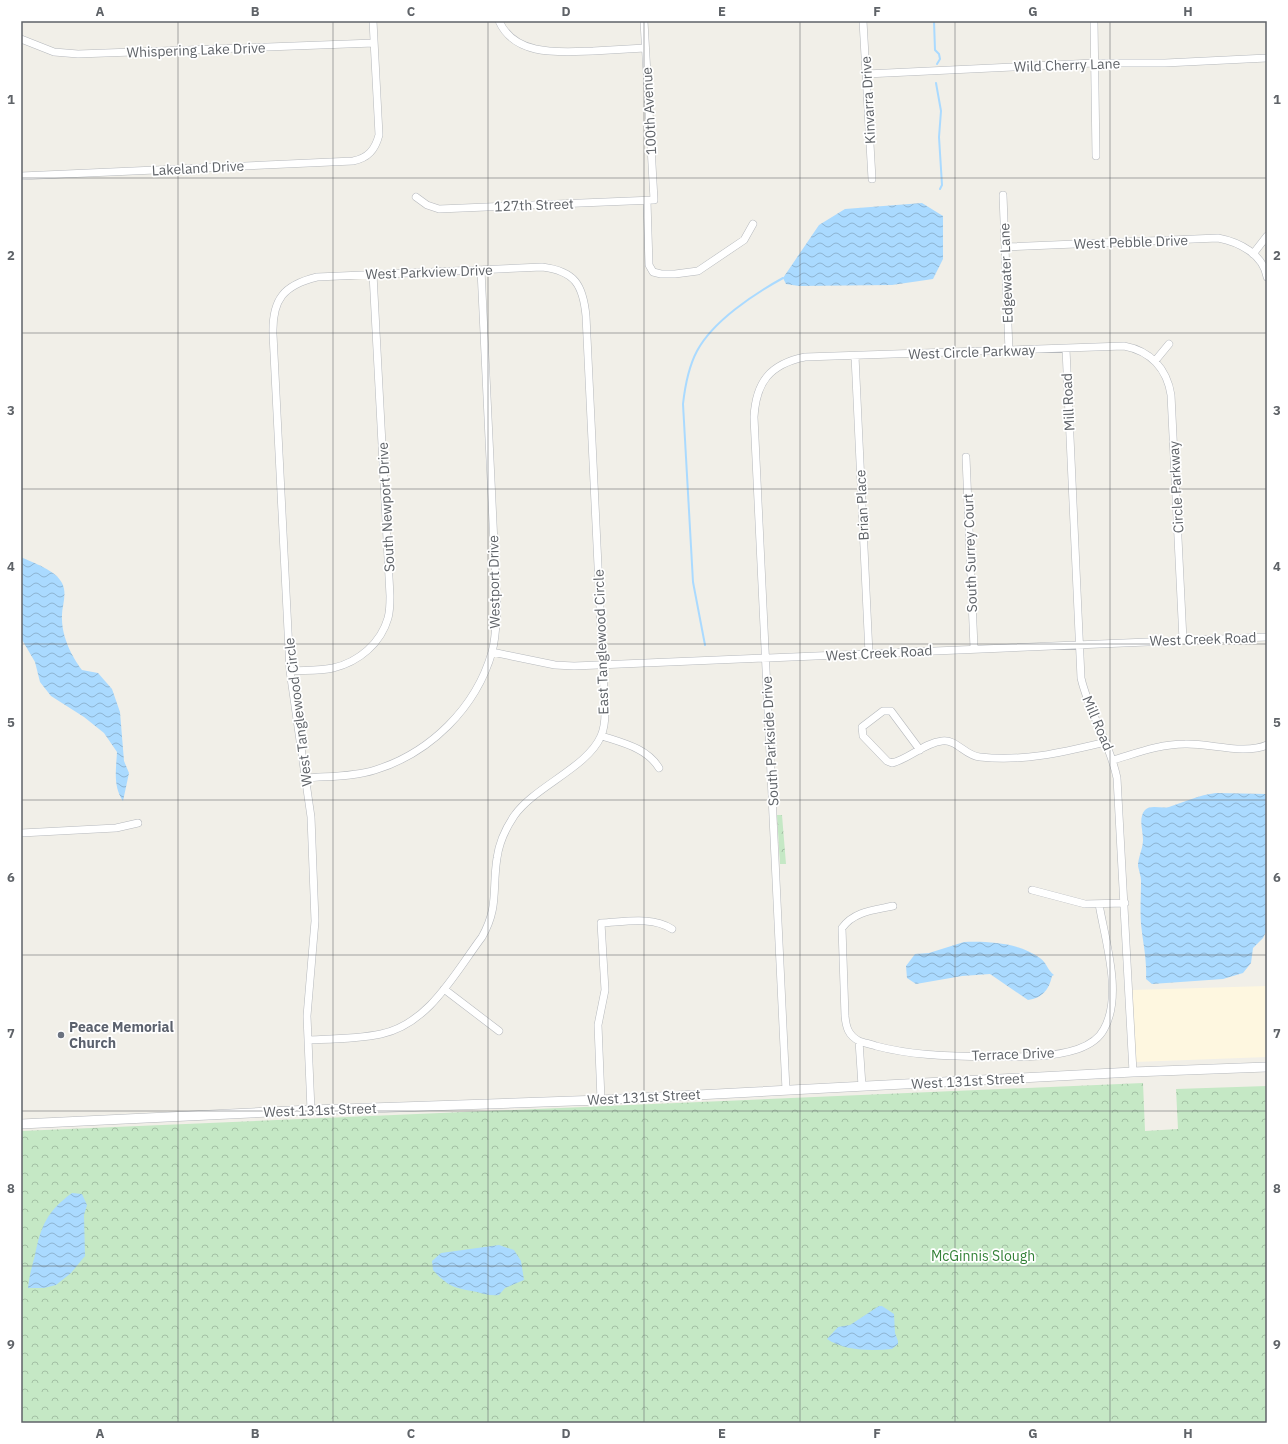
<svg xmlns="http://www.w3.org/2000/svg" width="1288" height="1444" viewBox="0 0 1288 1444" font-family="'IBM Plex Sans',sans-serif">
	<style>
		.commercial { fill: #fef7e0 }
		.park { fill: url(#park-crowns) }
		.water { fill: url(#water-waves) }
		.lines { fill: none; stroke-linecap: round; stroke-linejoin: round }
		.stream { stroke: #aadaff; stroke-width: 2 }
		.minor-casing { stroke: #b5b8bc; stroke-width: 8 }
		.tertiary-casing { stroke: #b5b8bc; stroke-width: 10 }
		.minor { stroke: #fff; stroke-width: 7 }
		.tertiary { stroke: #fff; stroke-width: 9 }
		.grid { fill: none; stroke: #5f6368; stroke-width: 1; stroke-opacity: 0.55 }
		.worship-dot { fill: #6b7280; stroke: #fff; stroke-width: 1.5 }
		.labels { text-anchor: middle; stroke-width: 3.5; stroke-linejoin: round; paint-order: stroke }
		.street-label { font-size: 14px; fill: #5f6368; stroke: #fff }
		.worship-label { font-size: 14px; font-weight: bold; fill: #5b616d; stroke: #fff; text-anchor: start }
		.park-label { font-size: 14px; fill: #348238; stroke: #fff }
		.neatline { fill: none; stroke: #5f6368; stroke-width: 1.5 }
		.grid-label { font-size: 13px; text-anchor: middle; font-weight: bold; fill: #5f6368 }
	</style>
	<defs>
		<pattern id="park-crowns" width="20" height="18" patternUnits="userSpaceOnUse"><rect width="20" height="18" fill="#c5e8c5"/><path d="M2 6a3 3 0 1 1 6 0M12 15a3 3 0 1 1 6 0" fill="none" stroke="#a3c0a4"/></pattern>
		<pattern id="water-waves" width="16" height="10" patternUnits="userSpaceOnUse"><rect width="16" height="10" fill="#aadaff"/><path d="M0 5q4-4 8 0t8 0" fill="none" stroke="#8eb4d2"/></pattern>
	</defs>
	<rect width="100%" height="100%" fill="#f1efe8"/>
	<path class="commercial" d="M1267,986V1057L1135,1062L1132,990Z"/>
	<path class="park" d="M777,815H782L786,864H780Z
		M1143,1083L1145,1131L1178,1129L1176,1089L1267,1086V1423H21V1131Z"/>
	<path class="water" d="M922,203L943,216V259L933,279L892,285L799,286L786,284L783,278L819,225L845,209Z
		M21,557C33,563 56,570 62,583C68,595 61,607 62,619C62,637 72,657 82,670L98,673L112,689L120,712L124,761L129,773L123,801C113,786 116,770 117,752L104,733L84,717L51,696L40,682L35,662L21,638Z
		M1216,793L1267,794V930L1263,938L1253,948L1251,963L1243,973L1223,979L1152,984L1146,979C1147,958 1143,944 1141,924C1140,910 1141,896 1141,881C1141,876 1139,871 1138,866C1138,857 1143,849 1143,840C1143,830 1138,818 1145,810C1151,804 1161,809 1169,807C1184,802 1199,795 1216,793Z
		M964,942C989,941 1020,943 1040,958C1047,963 1048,971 1054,975L1052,976C1049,990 1042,998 1028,1000L990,974L962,976L916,984L907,978L906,966L915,954L929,953Z
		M72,1193L82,1194L87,1205L84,1215L85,1256L71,1273L56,1285L44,1288H28C29,1277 32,1266 35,1255C41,1226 47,1211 72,1193Z
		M499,1245L514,1250L521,1261L524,1280L505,1288L499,1295C490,1296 484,1294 477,1292C455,1288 448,1287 433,1270L432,1261L441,1253Z
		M879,1306H882L894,1314L895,1333L898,1341V1344L892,1349C870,1351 845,1351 827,1339L838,1327L850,1325Z"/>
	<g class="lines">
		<path class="stream" d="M934,21L935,50L939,54L940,59L937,64
			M936,83L941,111L939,137L942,185L940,189
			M705,645L693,582L683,404C685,386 688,368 697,351C713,321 754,294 783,278"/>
		<g class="minor-casing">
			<path id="minor" d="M499,21C515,57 560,52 593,51C610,50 628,49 645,48
				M863,21L872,179
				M1094,21L1096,156
				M21,39L54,52L78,54L374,43
				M866,74L1094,63H1165L1267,58
				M21,176L353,161C368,158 375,150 379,135L373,21
				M1003,195L1009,351
				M416,197L427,205L439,209L654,200L644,21
				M647,201L649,265L653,272L661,274H675L698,271L744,240L753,224
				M1005,247L1218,238C1239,242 1263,254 1267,277
				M1253,254L1267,236
				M1066,349L1081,678C1089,713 1110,743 1117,778L1133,1072
				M855,356L869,654
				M1155,361L1169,344
				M966,457L974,648
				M492,652L555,665L574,666L1267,637
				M290,671C304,670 320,671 333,668C359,662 381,643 388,618C390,611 390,603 390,596L373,274
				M602,736C623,743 647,748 659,768
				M920,750L891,711H883L862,727L863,736L887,761L892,763C909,759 924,743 942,741C957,739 965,756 980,757C1024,762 1064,752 1106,742
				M1113,760C1137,753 1160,744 1185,744C1209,743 1244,755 1267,745
				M306,778C328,776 353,777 375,770C430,753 476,708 492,652C496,638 496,622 497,607L481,270
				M21,833L116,828L138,823
				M1032,890L1085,904L1125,903
				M893,906C875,910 854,911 842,928L845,1016C846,1027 848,1035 859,1041C864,1043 871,1044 876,1046C914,1056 952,1056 991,1057C1019,1057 1051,1058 1078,1049C1089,1045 1099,1039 1104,1029C1123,995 1105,940 1099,904
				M444,989L499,1031
				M308,1040C332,1039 357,1039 381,1034C429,1024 455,973 482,937C499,907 492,889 497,858C499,843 506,828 514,816C535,786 587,768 601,736C604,729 605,720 605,712L586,316C583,285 575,271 542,267L317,277C284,285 272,299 273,334L290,671L311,817L315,921L307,1016L311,1110
				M859,1041L862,1086
				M786,1090L754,417C756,382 770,364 805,357L1124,346C1151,351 1167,369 1171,395L1183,640
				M601,1100L598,1025L605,990L601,923C624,922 652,916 672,929"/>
		</g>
		<g class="tertiary-casing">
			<path id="tertiary" d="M21,1124L311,1110L601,1100L1133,1072L1267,1067"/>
		</g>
		<use href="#minor" class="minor"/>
		<use href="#tertiary" class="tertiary"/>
	</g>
	<path class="grid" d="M178,21V1423M333,21V1423M488,21V1423M644,21V1423M800,21V1423M955,21V1423M1110,21V1423M21,178H1267M21,333H1267M21,489H1267M21,644H1267M21,800H1267M21,955H1267M21,1111H1267M21,1266H1267"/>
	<circle class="worship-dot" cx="61" cy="1035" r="4"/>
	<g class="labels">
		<g class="street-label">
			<text transform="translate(196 50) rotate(-2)" y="5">Whispering Lake Drive</text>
			<text transform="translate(1067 65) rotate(-2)" y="5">Wild Cherry Lane</text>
			<text transform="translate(868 100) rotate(-93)" y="5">Kinvarra Drive</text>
			<text transform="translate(649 111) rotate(-93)" y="5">100th Avenue</text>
			<text transform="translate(198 168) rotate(-3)" y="5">Lakeland Drive</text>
			<text transform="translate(534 205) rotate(-2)" y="5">127th Street</text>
			<text transform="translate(1131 242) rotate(-2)" y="5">West Pebble Drive</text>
			<text transform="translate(429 272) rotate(-2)" y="5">West Parkview Drive</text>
			<text transform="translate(1006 273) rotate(-92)" y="5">Edgewater Lane</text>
			<text transform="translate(972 352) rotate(-2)" y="5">West Circle Parkway</text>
			<text transform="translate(1068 402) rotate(-93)" y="5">Mill Road</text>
			<text transform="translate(1176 487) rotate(-93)" y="5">Circle Parkway</text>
			<text transform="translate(862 505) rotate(-93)" y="5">Brian Place</text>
			<text transform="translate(386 507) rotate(-93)" y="5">South Newport Drive</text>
			<text transform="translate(970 553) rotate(-92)" y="5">South Surrey Court</text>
			<text transform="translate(494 582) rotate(-91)" y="5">Westport Drive</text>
			<text transform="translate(1203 639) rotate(-2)" y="5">West Creek Road</text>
			<text transform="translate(601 642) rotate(-92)" y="5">East Tanglewood Circle</text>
			<text transform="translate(879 653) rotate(-3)" y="5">West Creek Road</text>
			<text transform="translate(298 712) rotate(-97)" y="5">West Tanglewood Circle</text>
			<text transform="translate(1098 723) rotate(67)" y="5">Mill Road</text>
			<text transform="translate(770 741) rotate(-93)" y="5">South Parkside Drive</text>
			<text transform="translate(1013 1054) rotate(-2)" y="5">Terrace Drive</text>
			<text transform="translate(968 1081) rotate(-3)" y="5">West 131st Street</text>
			<text transform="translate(644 1097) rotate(-3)" y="5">West 131st Street</text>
			<text transform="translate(320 1110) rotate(-2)" y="5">West 131st Street</text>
		</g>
		<g class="worship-label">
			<text x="69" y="1032">Peace Memorial<tspan x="69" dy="16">Church</tspan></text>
		</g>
		<g class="park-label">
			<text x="983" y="1261">McGinnis Slough</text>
		</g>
	</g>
	<rect width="1288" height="1444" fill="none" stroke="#ffffff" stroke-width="44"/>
	<rect x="22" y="22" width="1244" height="1400" class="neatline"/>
	<g class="grid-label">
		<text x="100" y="16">A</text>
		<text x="255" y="16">B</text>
		<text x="411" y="16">C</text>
		<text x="566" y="16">D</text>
		<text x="722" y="16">E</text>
		<text x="877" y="16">F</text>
		<text x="1033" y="16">G</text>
		<text x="1188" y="16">H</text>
		<text x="11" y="104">1</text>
		<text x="1277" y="104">1</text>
		<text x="11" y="260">2</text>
		<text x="1277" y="260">2</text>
		<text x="11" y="415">3</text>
		<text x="1277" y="415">3</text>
		<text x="11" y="571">4</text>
		<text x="1277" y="571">4</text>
		<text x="11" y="727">5</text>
		<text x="1277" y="727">5</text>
		<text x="11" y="882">6</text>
		<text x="1277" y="882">6</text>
		<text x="11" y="1038">7</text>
		<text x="1277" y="1038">7</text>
		<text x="11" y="1193">8</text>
		<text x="1277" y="1193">8</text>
		<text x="11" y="1349">9</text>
		<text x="1277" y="1349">9</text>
		<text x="100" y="1438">A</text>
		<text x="255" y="1438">B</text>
		<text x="411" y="1438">C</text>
		<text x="566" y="1438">D</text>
		<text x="722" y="1438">E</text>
		<text x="877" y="1438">F</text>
		<text x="1033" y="1438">G</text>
		<text x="1188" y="1438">H</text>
	</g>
</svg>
